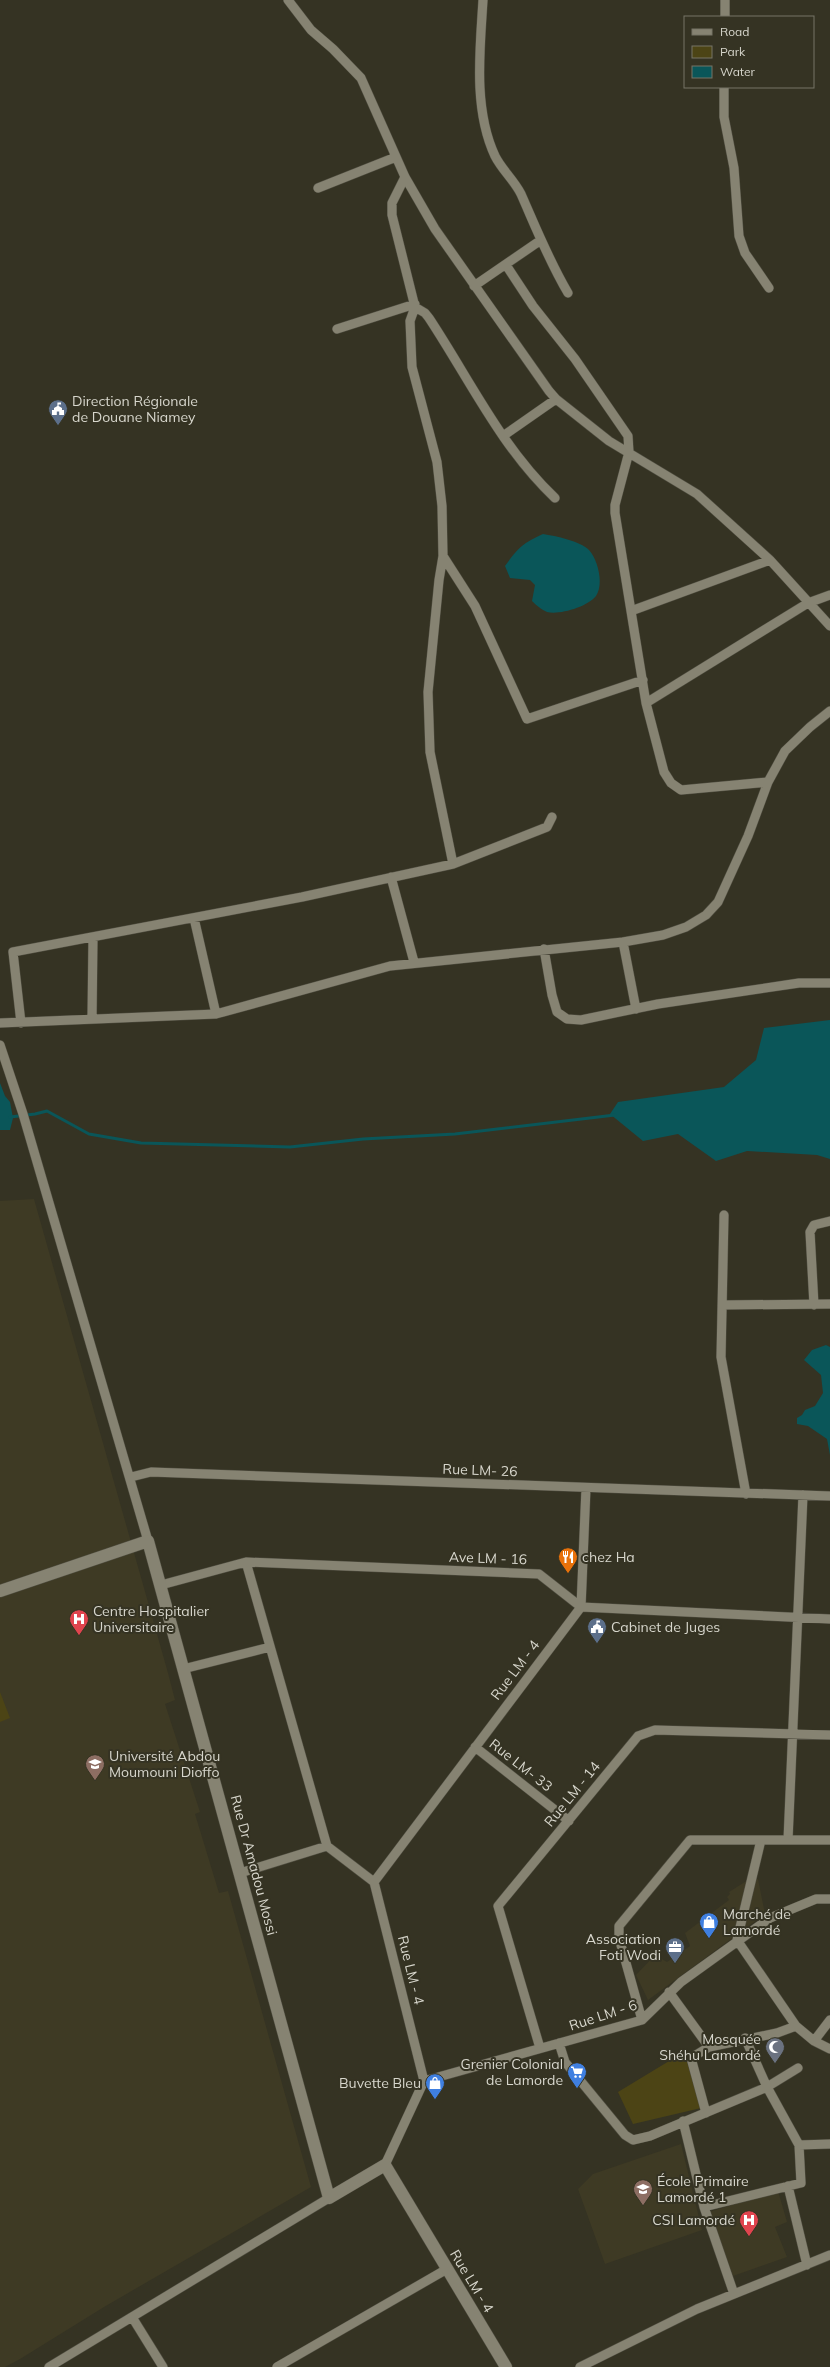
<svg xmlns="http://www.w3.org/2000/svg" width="830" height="2367" viewBox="0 0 830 2367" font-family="Mulish,sans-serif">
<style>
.built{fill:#3e3a24}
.green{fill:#4c4415}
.water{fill:#0a5659}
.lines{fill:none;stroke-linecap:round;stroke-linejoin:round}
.stream{stroke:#0a5659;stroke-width:3}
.minor-casing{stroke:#514f42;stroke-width:10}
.tertiary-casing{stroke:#514f42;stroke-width:13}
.minor{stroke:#868372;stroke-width:9}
.tertiary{stroke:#868372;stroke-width:12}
.labels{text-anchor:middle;stroke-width:4;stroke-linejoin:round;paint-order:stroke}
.poi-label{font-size:14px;fill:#d7d6cc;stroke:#353323;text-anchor:start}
.street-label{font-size:14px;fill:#d7d6cc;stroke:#353323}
</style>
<rect width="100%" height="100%" fill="#353323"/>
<path class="built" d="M 34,1199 L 168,1673 L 175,1700 L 165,1704 L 200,1812 L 195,1814 L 219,1893 L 228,1891 L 311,2187 L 104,2307 L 20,2359 L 5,2367 L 0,2367 L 0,1201 Z
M 758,1879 L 765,1914 L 648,2000 L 636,1975 L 655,1955 L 667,1962 L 690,1946 L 685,1933 L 729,1900 L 727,1897 L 730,1894 L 729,1892 L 748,1880 Z
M 681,2144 L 702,2230 L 605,2264 L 578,2189 L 593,2174 Z
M 778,2191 L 787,2222 L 775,2227 L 787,2257 L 733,2276 L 709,2212 Z"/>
<path class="green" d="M 0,1692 L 10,1718 L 0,1722 Z
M 684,2052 L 701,2108 L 633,2124 L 618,2092 Z"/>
<path class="water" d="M 543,534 C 556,536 580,541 589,550 C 598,560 604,584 596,596 C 587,607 560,615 547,612 C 542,610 536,605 532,601 L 535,585 L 530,580 L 510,578 L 505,566 C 518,548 523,543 543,534 Z
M 830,1020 L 830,1159 L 817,1155 L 747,1151 L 716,1161 L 678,1134 L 643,1141 L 610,1114 L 618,1102 L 724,1087 L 756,1060 L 764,1028 Z
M 0,1083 L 5,1096 L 10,1102 L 13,1118 L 10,1130 L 0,1130 Z
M 826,1345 L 830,1347 L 830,1455 L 827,1439 L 808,1426 L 797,1424 L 797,1418 L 802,1415 L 805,1410 L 815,1406 L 823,1393 L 821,1375 L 804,1360 L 812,1350 Z"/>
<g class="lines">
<path class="stream" d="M 10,1117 L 35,1114 L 47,1111 L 89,1134 L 141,1143 L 290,1147 L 363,1139 L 455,1134 L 615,1115"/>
<defs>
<path id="minor" d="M 288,0 L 311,30 L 333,49 L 361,78 L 405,177 L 435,229 L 549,391 L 556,399 L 609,441 L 697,494 L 770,560 L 830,626
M 483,0 C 480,50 473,109 495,156 C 502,170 514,180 521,194 C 536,228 549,261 568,293
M 725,17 L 725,0
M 724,87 L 724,117 L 734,168 L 739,236 L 745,253 L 769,288
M 405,177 L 392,203 L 392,215 L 415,307 L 425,313 L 429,318 C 470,380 501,447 555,498
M 318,188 L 396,157
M 506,265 L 533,306 L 575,359 L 628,436 L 629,452 L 615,505 L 615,513 L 646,703 L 664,772 L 671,783 L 681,790 L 768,782
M 474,286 L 541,240
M 415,307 L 410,321 L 412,367 L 437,462 L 442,506 L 443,556 L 439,580 L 428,692 L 430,752 L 453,864
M 337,329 L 415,304
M 503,436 L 556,399
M 443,556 L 475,606 L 527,719 L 643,680
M 631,611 L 770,560
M 646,703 L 808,603 L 830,595
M 391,877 L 414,962
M 194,918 L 216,1014
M 623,942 L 636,1009
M 544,949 L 552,995 L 557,1012 L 567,1019 L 581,1020 L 658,1004 L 799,983 L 830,983
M 92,1019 L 93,938
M 0,1023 L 216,1014 L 390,966 L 623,942 L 663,935 L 686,927 L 706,915 L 718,902 L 748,836 L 768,782 L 785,751 L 810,727 L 830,711
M 21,1023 L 13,952 L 302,897 L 453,864 L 547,827 L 552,817
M 0,1045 L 23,1114 L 148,1541
M 724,1215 L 721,1357 L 746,1494
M 722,1305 L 830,1304
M 814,1305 L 810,1232 L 814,1225 L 830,1221
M 131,1477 L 151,1472 L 830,1496
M 246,1562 L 327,1846 L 374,1882
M 161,1585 L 246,1562 L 539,1574 L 581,1607 L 830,1619
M 581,1607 L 586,1488
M 183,1669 L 270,1647
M 475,1747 L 569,1821
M 761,1840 L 737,1940 L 796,2026 L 814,2041
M 788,1840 L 803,1495
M 240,1873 L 327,1846
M 669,1992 L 709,2047
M 642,2020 L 619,1938 L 619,1926 L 690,1840 L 830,1840
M 830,2020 L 814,2041 L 830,2049
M 559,2043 L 565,2062 L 625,2135 L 633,2140 L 650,2136 L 767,2087 L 798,2068
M 540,2048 L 498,1906 L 638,1736 L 655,1730 L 830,1735
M 424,2081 L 642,2020 L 681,1982 L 770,1918 L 816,1899 L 830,1899
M 706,2113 L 691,2058 L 709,2047 L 777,2033 L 796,2026
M 683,2121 L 704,2207 L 734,2294
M 799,2145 L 830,2144
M 385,2165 L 424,2081 L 374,1882 L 581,1607
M 788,2186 L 807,2265
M 704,2207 L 801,2183 L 799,2145 L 767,2087 L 745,2038
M 132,2317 L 163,2367
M 49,2367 L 329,2198
M 277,2367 L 447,2269
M 580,2367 L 697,2309 L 830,2255"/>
<path id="tertiary" d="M 0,1591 L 148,1541 L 329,2198 L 385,2165 L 506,2367"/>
</defs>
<use href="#minor" class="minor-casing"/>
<use href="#tertiary" class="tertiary-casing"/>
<use href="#minor" class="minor"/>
<use href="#tertiary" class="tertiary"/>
</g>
<defs>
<symbol id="civic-pin" viewBox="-11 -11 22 30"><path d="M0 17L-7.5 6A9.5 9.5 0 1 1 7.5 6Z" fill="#5c6f8a" stroke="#353323"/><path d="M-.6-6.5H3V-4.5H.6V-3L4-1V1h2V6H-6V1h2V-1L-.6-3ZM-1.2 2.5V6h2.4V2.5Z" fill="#fff"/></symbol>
<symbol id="restaurant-pin" viewBox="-11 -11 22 30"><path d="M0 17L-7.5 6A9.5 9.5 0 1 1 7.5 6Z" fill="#e8710a" stroke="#353323"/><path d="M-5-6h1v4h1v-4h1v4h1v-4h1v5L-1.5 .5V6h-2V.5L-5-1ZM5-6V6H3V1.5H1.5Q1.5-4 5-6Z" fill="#fff"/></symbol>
<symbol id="hospital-pin" viewBox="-11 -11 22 30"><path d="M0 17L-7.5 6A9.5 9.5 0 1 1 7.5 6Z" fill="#e0444e" stroke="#353323"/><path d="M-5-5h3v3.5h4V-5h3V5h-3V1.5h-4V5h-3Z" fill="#fff"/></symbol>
<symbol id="university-pin" viewBox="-11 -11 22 30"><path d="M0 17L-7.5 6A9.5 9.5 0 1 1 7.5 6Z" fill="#8d6e63" stroke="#353323"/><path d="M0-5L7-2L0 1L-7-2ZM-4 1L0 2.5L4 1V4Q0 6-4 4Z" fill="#fff"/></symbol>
<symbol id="shop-pin" viewBox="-11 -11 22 30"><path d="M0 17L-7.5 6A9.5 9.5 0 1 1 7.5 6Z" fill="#3f7fe0" stroke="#353323"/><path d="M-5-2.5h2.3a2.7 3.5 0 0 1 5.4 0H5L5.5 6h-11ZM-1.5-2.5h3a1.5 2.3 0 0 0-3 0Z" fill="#fff"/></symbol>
<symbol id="office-pin" viewBox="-11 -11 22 30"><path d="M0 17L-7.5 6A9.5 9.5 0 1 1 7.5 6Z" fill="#5c6f8a" stroke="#353323"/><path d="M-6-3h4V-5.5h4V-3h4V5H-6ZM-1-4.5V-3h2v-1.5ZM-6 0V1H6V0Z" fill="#fff"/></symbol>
<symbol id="mosque-pin" viewBox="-11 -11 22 30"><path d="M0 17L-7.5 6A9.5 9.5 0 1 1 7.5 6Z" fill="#6b7280" stroke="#353323"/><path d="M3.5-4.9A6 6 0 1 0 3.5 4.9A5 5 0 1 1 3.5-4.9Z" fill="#fff"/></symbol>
<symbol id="supermarket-pin" viewBox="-11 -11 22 30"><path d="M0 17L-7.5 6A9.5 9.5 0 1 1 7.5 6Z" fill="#3f7fe0" stroke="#353323"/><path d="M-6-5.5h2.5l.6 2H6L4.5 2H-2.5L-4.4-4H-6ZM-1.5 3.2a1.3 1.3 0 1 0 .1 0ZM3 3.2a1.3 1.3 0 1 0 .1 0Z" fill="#fff"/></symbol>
<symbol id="school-pin" viewBox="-11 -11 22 30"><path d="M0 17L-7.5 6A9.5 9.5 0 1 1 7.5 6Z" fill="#8d6e63" stroke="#353323"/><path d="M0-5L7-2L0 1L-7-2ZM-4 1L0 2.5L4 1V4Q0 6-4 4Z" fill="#fff"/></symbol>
</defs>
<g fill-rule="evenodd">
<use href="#civic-pin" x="47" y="398" width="22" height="30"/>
<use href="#restaurant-pin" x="557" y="1546" width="22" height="30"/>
<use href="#hospital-pin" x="68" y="1608" width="22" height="30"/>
<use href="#civic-pin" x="586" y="1616" width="22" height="30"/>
<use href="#university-pin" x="84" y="1753" width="22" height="30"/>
<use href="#shop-pin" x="698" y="1911" width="22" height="30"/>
<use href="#office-pin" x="664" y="1936" width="22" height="30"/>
<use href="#mosque-pin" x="764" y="2036" width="22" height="30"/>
<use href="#supermarket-pin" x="566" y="2061" width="22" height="30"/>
<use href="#shop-pin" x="424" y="2072" width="22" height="30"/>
<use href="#school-pin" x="632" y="2178" width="22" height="30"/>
<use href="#hospital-pin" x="738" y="2209" width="22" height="30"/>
</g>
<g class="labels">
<g class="poi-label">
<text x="72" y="406">Direction Régionale<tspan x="72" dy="16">de Douane Niamey</tspan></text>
<text x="582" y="1562">chez Ha</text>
<text x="93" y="1616">Centre Hospitalier<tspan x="93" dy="16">Universitaire</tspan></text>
<text x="611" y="1632">Cabinet de Juges</text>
<text x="109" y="1761">Université Abdou<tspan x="109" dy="16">Moumouni Dioffo</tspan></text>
<text x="723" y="1919">Marché de<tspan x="723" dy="16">Lamordé</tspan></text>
<text x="661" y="1944" text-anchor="end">Association<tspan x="661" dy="16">Foti Wodi</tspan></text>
<text x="761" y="2044" text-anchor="end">Mosquée<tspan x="761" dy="16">Shéhu Lamordé</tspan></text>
<text x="563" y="2069" text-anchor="end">Grenier Colonial<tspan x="563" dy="16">de Lamorde</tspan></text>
<text x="421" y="2088" text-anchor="end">Buvette Bleu</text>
<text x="657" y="2186">École Primaire<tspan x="657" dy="16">Lamordé 1</tspan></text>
<text x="735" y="2225" text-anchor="end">CSI Lamordé</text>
</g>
<g class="street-label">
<text transform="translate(480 1470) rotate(2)" y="5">Rue LM- 26</text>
<text transform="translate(488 1558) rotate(2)" y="5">Ave LM - 16</text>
<text transform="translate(515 1670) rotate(-53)" y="5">Rue LM - 4</text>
<text transform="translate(521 1765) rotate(38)" y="5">Rue LM- 33</text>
<text transform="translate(572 1794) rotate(-51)" y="5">Rue LM - 14</text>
<text transform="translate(254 1865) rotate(75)" y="5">Rue Dr Amadou Mossi</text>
<text transform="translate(411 1970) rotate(76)" y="5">Rue LM - 4</text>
<text transform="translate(603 2015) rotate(-18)" y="5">Rue LM - 6</text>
<text transform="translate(472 2281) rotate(59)" y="5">Rue LM - 4</text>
</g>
</g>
<rect x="684" y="16" width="130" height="72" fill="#353323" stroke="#767467"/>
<rect x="692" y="29" width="20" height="6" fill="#868372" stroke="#767467"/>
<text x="720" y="36" font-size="12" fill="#d7d6cc">Road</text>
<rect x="692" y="46" width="20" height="12" fill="#4c4415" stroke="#767467"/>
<text x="720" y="56" font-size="12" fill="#d7d6cc">Park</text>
<rect x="692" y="66" width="20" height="12" fill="#0a5659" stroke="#767467"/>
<text x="720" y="76" font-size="12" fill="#d7d6cc">Water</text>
</svg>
